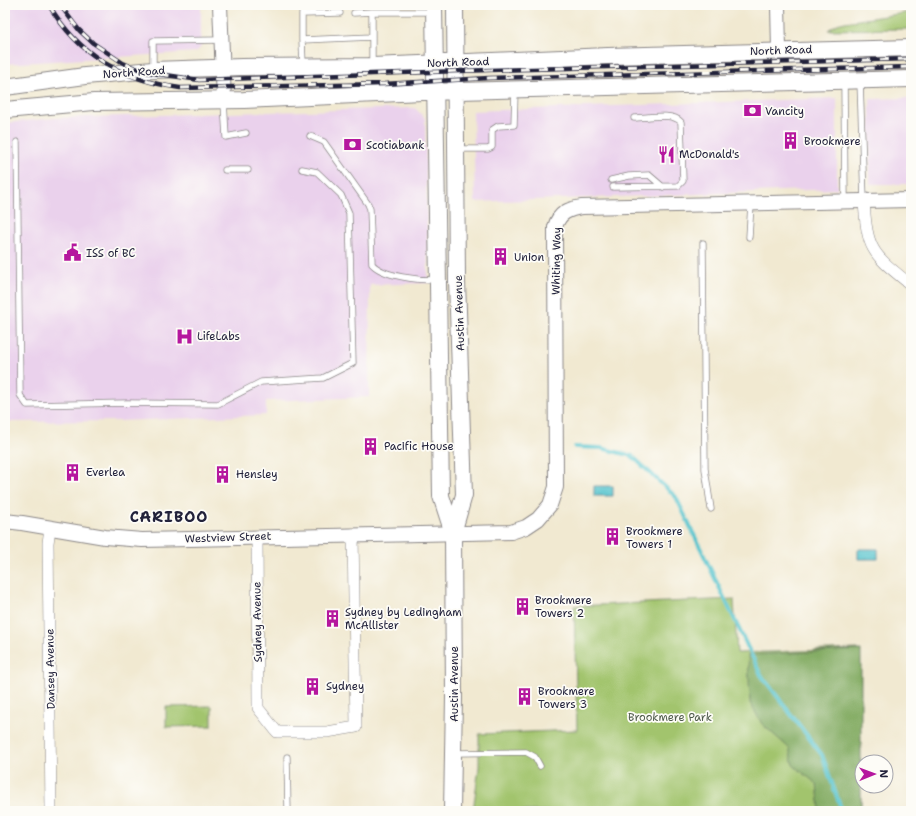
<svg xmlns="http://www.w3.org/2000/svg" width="916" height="816" viewBox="0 0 916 816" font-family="'Shantell Sans',sans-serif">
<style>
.built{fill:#ead1ec}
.green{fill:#a2c46d;stroke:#627354}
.forest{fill:#81aa60;stroke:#52664e}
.water{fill:#57c4ce;stroke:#3c7384}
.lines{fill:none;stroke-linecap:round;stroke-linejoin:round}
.stream{stroke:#57c4ce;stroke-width:4}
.service-casing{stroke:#8a8686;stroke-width:7}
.minor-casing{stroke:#8a8686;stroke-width:12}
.tertiary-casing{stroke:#8a8686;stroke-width:16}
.secondary-casing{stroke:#8a8686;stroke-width:18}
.service{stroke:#fff;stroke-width:5.5}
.minor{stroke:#fff;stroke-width:11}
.tertiary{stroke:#fff;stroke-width:14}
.secondary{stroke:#fff;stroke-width:16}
.rail-casing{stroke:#22223b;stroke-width:4.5}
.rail{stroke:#fdfcf7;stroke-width:3;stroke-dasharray:9;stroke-linecap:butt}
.labels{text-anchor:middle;stroke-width:3.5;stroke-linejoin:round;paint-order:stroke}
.street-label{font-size:11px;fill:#22223b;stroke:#fdfcf7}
.poi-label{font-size:11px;fill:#22223b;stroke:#fdfcf7;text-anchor:start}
.park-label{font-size:11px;fill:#4f5b4c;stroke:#fdfcf7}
.district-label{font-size:15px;font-weight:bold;letter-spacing:1px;fill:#22223b;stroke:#fdfcf7}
</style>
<rect width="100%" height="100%" fill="#fdfcf7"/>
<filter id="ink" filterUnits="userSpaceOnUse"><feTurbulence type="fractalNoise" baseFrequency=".025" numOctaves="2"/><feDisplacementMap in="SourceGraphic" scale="8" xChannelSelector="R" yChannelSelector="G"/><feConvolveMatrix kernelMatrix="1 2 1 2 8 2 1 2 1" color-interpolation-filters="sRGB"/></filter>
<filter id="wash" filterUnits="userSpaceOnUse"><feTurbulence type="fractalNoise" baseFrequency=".012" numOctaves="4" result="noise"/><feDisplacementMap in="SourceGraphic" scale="16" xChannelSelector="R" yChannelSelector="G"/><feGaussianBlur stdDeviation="0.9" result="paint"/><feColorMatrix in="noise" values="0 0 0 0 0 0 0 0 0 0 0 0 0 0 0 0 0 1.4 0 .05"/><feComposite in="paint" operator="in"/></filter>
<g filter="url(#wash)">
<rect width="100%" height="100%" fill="#f1e9d1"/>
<path class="built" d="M 5,5 L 201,5 L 201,47 L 196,52 L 5,64 Z
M 837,98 L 837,189 L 475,202 L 473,111 Z
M 911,98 L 911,184 L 870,184 L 870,99 Z
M 415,108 L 425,118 L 428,283 L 370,285 L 369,397 L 266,401 L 266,415 L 119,421 L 5,422 L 5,123 L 56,118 Z"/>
<path class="green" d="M 911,12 L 911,29 L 828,30 L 837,24 L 845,22 Z
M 734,599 L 737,653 L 858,649 L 861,811 L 473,811 L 479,767 L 479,734 L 577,730 L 574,606 Z
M 212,706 L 212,726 L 166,727 L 166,707 Z"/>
<path class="forest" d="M 861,650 L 861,811 L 820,811 L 817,784 L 793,765 L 789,748 L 762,724 L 750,703 L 748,655 Z"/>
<path class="water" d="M 594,486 L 613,486 L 613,496 L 594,496 Z
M 858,549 L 878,549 L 878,559 L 858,559 Z"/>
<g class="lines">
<path class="stream" d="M 575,447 L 601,448 L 632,456 L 676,497 L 761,675 L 822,755 L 842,811"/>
</g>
</g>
<g filter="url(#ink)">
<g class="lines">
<defs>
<path id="service" d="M 340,13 L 302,14 L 302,40 L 372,37
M 354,13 L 372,12
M 302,40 L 303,65
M 372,64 L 372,12 L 434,12
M 153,69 L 153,41 L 221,40
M 844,81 L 845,201
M 860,81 L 864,200
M 224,102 L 226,137 L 246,133
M 310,136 L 324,142 L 368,204 L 370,209 L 372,264 C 384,277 419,280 436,280
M 17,142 L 20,395 L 27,405 L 128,403 L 218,404 L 261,382 L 323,378 L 353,363 L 349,213 L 341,195 L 317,172 L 302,169
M 457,149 L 488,149 L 492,147 L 492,130 L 498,126 L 514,125 L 515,92
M 225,170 L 248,170
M 611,180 L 629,176 L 649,175 L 663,187
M 613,187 L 678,186 L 683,181 L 681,122 C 672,112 647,118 634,118
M 749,237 L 751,204
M 703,243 L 705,469 L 711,509
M 455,753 L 526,752 L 535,757 L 540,766
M 287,757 L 288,811"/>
<path id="minor" d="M 864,201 C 867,252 873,254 911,285
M 50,528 L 48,543 L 51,811
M 257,536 L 258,708 L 277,732 L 327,732 L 356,727 L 353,534"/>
<path id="tertiary" d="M 220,5 L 224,100
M 778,5 L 779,50
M 5,521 L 22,523 L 105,537 L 142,540 L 511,532 L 526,527 L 538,519 L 550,505 L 556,487 L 555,227 C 559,213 568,209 582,207 L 911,200"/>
<path id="secondary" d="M 434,5 L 441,496 L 453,533 L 454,698 L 452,811
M 5,87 L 85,76 L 153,70 L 242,67 L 372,66 L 608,56 L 911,48
M 5,110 L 94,102 L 244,100 L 422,92 L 911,79
M 453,533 L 464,495 L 457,280 L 455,5"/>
</defs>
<use href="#service" class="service-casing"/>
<use href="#minor" class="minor-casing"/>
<use href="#tertiary" class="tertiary-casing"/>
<use href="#secondary" class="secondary-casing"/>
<use href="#service" class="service"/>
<use href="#minor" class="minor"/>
<use href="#tertiary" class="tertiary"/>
<use href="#secondary" class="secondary"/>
<defs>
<path id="rail" d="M 49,5 C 79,56 123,80 180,88 L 384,84 L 489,78 L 911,67
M 60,5 L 79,30 L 93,43 L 123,63 L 146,72 L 199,80 L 489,70 L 911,59"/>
</defs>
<use href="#rail" class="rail-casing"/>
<use href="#rail" class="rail"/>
</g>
</g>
<defs>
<symbol id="bank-bare" viewBox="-9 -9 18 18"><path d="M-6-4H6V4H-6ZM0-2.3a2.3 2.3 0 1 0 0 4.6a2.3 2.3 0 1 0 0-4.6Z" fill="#b5179e" stroke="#fdfcf7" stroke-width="2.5" paint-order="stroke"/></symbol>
<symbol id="building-bare" viewBox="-9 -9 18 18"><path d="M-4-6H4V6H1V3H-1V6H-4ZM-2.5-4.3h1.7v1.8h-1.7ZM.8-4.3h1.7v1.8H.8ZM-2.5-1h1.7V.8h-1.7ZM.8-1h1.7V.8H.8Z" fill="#b5179e" stroke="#fdfcf7" stroke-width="2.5" paint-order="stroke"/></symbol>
<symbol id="restaurant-bare" viewBox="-9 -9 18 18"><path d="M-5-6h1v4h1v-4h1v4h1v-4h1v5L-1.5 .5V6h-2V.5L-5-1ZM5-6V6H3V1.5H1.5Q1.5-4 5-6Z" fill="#b5179e" stroke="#fdfcf7" stroke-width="2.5" paint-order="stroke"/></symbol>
<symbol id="civic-bare" viewBox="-9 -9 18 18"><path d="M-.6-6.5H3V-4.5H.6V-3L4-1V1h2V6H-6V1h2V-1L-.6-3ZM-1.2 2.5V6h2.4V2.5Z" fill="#b5179e" stroke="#fdfcf7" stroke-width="2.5" paint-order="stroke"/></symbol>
<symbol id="hospital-bare" viewBox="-9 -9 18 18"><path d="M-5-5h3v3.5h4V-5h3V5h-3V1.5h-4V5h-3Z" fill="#b5179e" stroke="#fdfcf7" stroke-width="2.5" paint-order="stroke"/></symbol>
</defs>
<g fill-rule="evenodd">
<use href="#bank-bare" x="740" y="98" width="25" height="25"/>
<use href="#building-bare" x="778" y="128" width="25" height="25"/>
<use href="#bank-bare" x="340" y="132" width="25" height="25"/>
<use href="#restaurant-bare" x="654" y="142" width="25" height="25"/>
<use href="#civic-bare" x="60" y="240" width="25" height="25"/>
<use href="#building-bare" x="488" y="244" width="25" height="25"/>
<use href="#hospital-bare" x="172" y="324" width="25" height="25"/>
<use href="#building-bare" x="358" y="434" width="25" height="25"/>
<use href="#building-bare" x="60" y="460" width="25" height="25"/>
<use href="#building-bare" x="210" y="462" width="25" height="25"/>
<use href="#building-bare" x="600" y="524" width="25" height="25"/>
<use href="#building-bare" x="510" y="594" width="25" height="25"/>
<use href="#building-bare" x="320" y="606" width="25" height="25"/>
<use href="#building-bare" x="300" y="674" width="25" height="25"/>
<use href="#building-bare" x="512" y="684" width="25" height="25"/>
</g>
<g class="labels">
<g class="street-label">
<text transform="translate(781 50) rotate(-2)" y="4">North Road</text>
<text transform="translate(458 62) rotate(-2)" y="4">North Road</text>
<text transform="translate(134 72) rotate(-4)" y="4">North Road</text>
<text transform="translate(556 261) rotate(-89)" y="4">Whiting Way</text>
<text transform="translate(459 313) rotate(-92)" y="4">Austin Avenue</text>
<text transform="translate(228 537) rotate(-2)" y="4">Westview Street</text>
<text transform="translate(257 622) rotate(-91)" y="4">Sydney Avenue</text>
<text transform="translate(50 669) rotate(-91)" y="4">Dansey Avenue</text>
<text transform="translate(454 684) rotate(-90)" y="4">Austin Avenue</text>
</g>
<g class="poi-label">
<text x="765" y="115">Vancity</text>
<text x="804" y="145">Brookmere</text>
<text x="366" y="149">Scotiabank</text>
<text x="679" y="158">McDonald's</text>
<text x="86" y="257">ISS of BC</text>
<text x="514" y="261">Union</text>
<text x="197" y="340">LifeLabs</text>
<text x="384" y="450">Pacific House</text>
<text x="86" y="476">Everlea</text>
<text x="236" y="478">Hensley</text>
<text x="626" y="535">Brookmere<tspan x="626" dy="13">Towers 1</tspan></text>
<text x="535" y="604">Brookmere<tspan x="535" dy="13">Towers 2</tspan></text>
<text x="345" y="616">Sydney by Ledingham<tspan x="345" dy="13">McAllister</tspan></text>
<text x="326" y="690">Sydney</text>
<text x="538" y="695">Brookmere<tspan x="538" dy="13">Towers 3</tspan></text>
</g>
<g class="park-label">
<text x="670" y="721">Brookmere Park</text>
</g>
<g class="district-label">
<text x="169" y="522">CARIBOO</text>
</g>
</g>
<rect width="916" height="816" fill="none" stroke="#fdfcf7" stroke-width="20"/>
<g transform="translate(874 774) rotate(89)"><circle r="19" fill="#fdfcf7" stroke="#a5a5ac"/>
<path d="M0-3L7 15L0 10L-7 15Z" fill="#b5179e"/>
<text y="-6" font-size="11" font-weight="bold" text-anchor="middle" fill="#22223b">N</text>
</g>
</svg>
